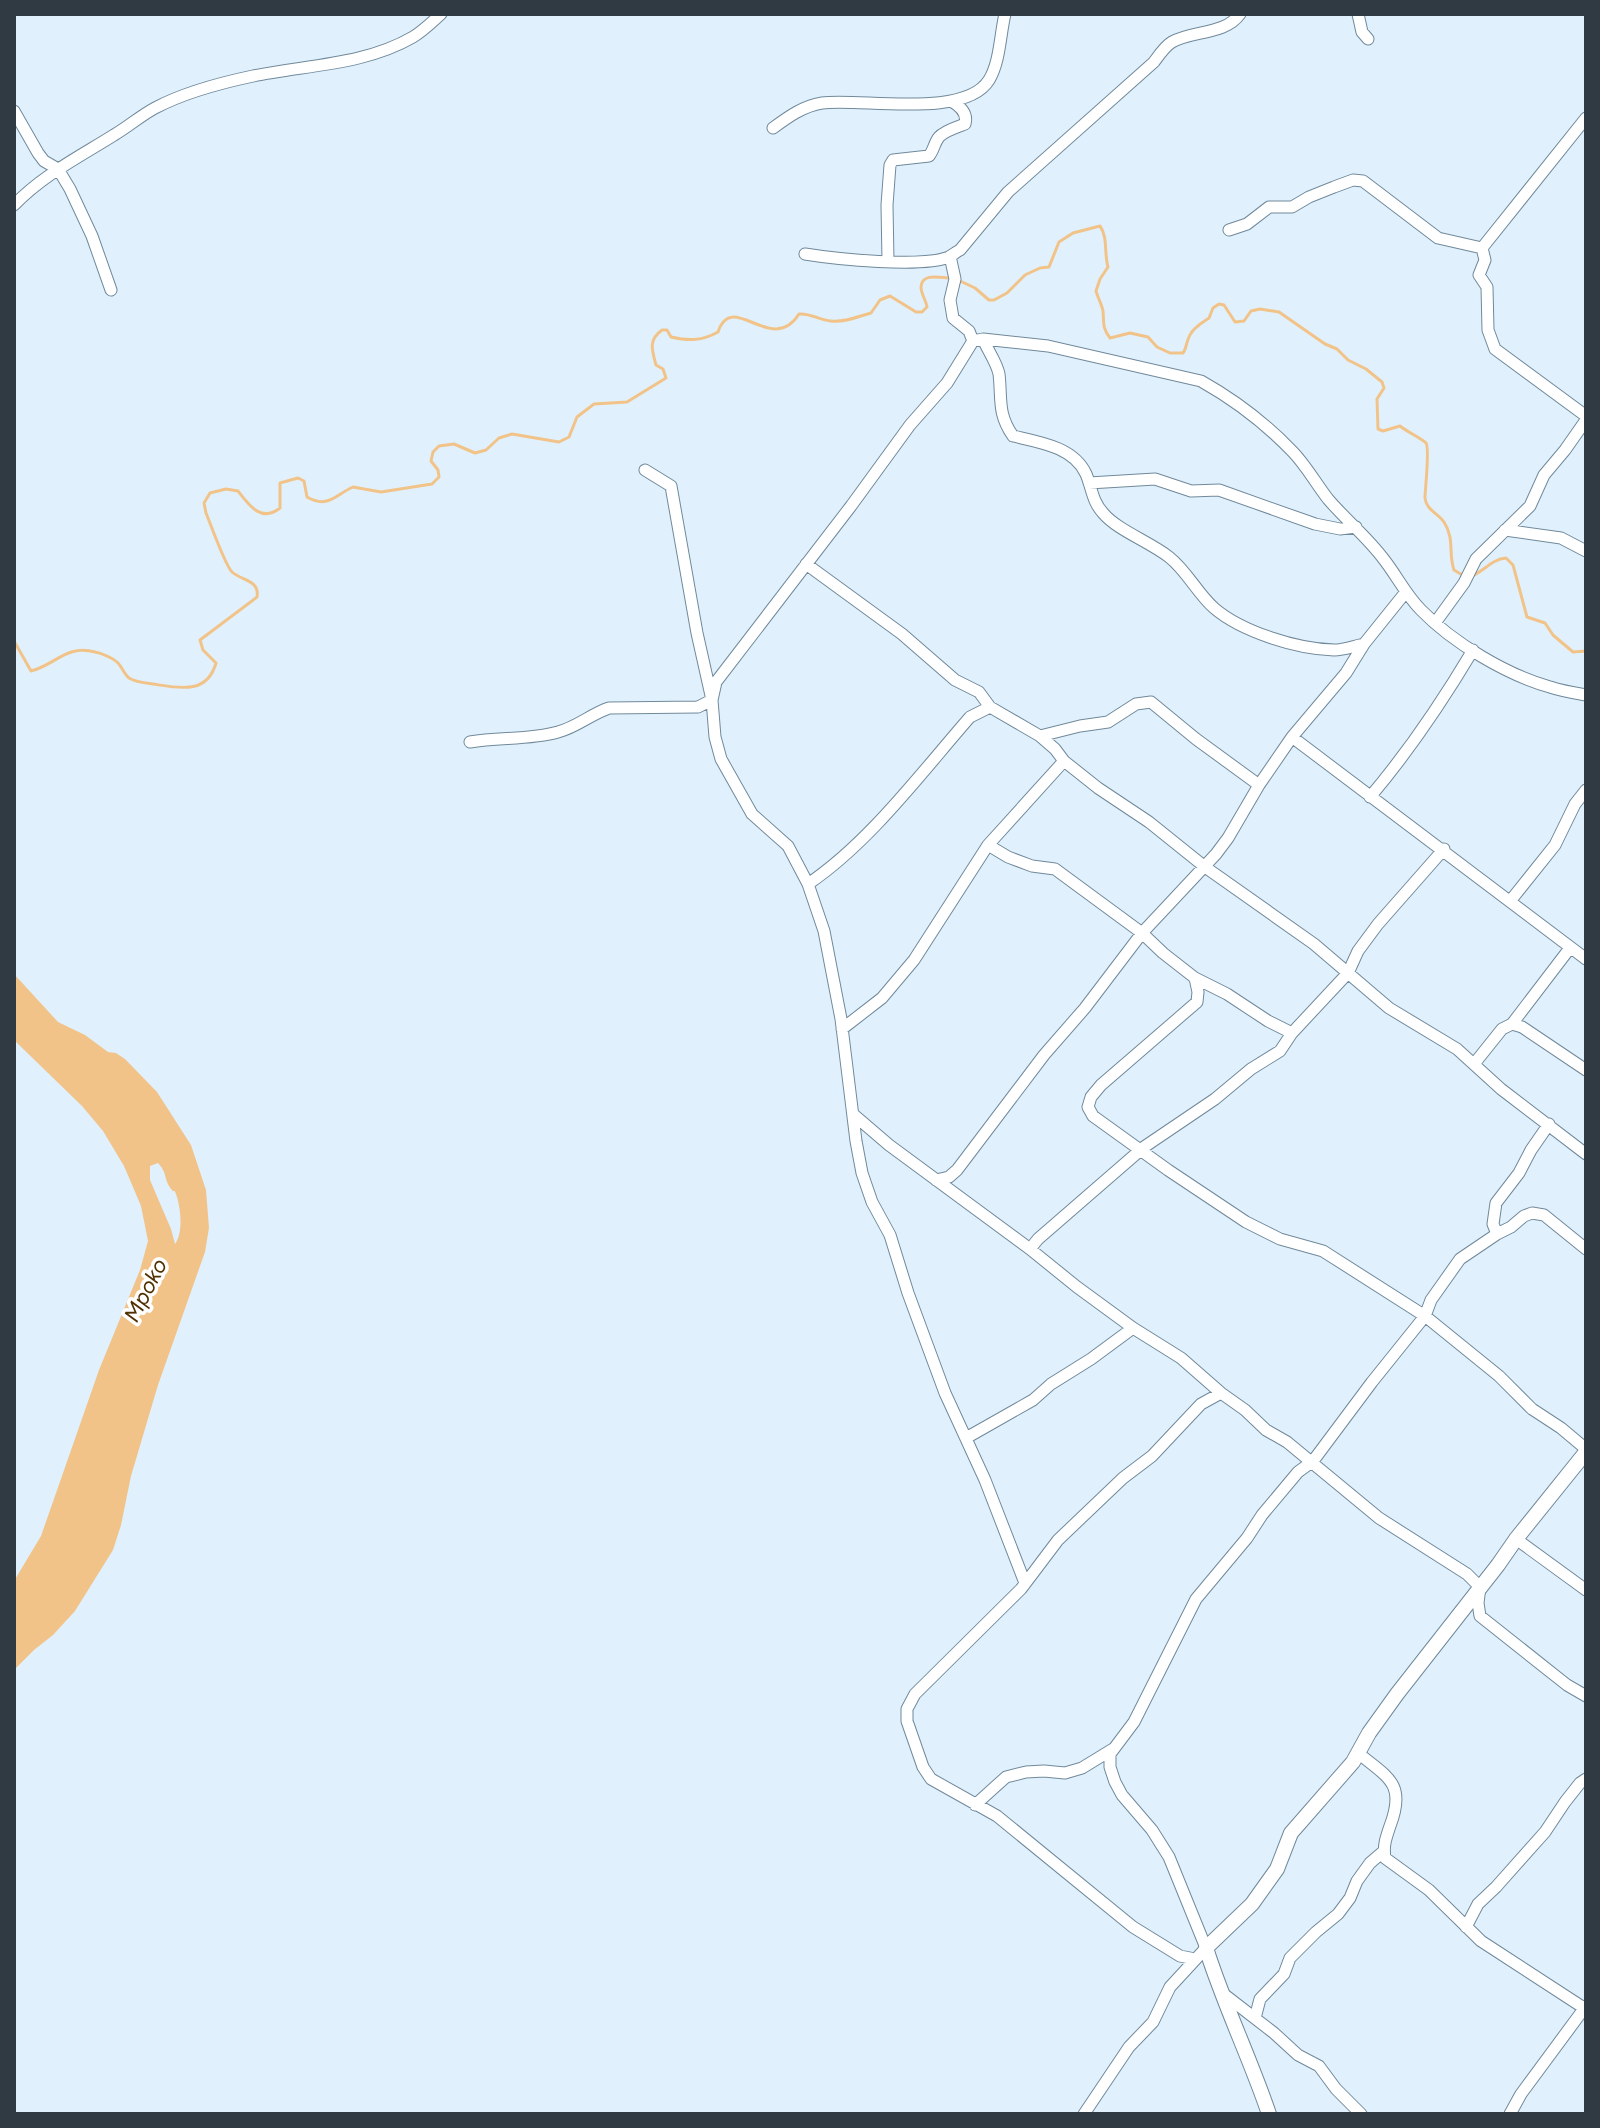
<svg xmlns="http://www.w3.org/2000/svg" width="1600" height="2128" viewBox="0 0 1600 2128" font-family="Figtree,sans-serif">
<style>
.water{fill:#f2c389;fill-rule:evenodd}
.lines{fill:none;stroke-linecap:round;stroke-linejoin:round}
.stream{stroke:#f2c389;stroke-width:3}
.minor-casing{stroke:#70899b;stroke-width:13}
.tertiary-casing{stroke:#70899b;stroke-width:16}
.minor{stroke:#fff;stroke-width:11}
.tertiary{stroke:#fff;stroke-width:14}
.labels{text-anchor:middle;stroke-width:7;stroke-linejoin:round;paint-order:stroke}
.water-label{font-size:22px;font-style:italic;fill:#4f3100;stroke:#fff}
</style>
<rect width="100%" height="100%" fill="#e0f1fd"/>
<path class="water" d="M 14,974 L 58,1022 L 85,1035 L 108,1052 L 116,1053 L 125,1059 L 157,1092 L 191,1145 L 206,1190 L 209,1228 L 205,1252 L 158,1385 L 131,1476 L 121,1525 L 113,1550 L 75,1611 L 53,1635 L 34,1650 L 14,1670 L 14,1581 L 41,1536 L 99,1370 L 140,1270 L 148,1241 L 141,1206 L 124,1166 L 103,1131 L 82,1106 L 14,1040 ZM 158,1163 C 167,1173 164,1177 169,1186 C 176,1197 173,1185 177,1197 C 181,1211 183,1233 175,1244 L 171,1229 L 150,1180 L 150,1166 Z"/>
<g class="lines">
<path class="stream" d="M 958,280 L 975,288 L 989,300 L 994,300 L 1007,293 L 1025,275 L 1040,268 L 1049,267 L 1059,242 L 1073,233 L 1100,226 C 1108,237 1104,253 1108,267 L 1100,279 L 1096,291 C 1098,298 1102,305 1103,311 C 1104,322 1102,328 1110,338 L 1130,333 L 1148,337 L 1157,347 L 1170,353 L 1183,353 C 1187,348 1186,341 1190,335 C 1193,328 1203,322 1209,318 L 1213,308 L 1219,304 L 1224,305 L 1235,322 L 1244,321 L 1251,311 L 1260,309 L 1279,312 L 1325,344 L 1337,349 L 1348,360 L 1366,369 L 1382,382 L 1384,388 L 1377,399 L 1378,429 L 1383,431 L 1400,426 C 1406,431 1422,439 1426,443 C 1430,448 1425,489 1425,498 C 1426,510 1438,513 1444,522 C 1455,539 1448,553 1454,570 L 1464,576
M 1472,576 C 1484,571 1492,559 1506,558 L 1513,565 L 1527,617 L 1545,623 L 1553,635 L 1573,652 L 1586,651
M 14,641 L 31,671 C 55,665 67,644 95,652 C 101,653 113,658 118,663 C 122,667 124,674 129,678 C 135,682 145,683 153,684 C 179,688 207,695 216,663 L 203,650 L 200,640 L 257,597 C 260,580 242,581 232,572 C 225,565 211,525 206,513 L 204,503 L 210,493 L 226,489 L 238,491 C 249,505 261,523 280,508 L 280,483 L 298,478 L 304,481 L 307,497 C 328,509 335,495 353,487 L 381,492 L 432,484 L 439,477 L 438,470 L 431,461 L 433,452 L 439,446 L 454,444 L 475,453 L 486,450 L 499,438 L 512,434 L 559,442 L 569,437 L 577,417 L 594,404 L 627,402 L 666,378 L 663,369 L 656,365 C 652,350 648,340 662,330 L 667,330 L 671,337 C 689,341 702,341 718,332 C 732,289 772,357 799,314 C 811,313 819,320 831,321 C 844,323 859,316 871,313 L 880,300 L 890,296 L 916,312 L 922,312 L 927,307 C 926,300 921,294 921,287 C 922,272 941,278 951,278"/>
<defs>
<path id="minor" d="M 1358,14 L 1362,32 L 1368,39
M 14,111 L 38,153 L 44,161 L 58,169 L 70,189 L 92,236 L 111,290
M 773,128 C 788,117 803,106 822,103 C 861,98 965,119 989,80 C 1000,62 1000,35 1005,14
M 14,205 C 43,175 79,157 114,135 C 128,127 140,116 155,108 C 185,92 220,83 253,76 C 306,65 365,65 413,37 C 423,31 432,22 441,14
M 1229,230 L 1247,224 L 1269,207 L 1292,207 L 1309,197 L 1334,187 L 1353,180 L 1363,181 L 1438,238 L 1482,248
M 1482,248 L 1485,260 L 1479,275 L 1487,287 L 1488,330 L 1495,349 L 1586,416
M 1482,248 L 1586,118
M 805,254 C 836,259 922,268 949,257 C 951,256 959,250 960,250 L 1008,192 L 1154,62 C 1159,55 1165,46 1172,42 C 1193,30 1225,35 1240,14
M 950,256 L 955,279 L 950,300 L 953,318 L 969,331 L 973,341
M 888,261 L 887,205 L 890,165 L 893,160 L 929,156 C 934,150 934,143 939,137 C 944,131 957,127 965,124 C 968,113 960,106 951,101
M 983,339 C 987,349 997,363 999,374 C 1002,399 997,413 1013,436 C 1039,442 1074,447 1086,474 C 1092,488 1092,501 1103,513 C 1117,530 1150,542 1169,557 C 1187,571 1197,593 1214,608 C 1242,632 1297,649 1334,650 C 1344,650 1354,646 1364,644
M 1089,483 L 1155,479 L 1191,491 L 1219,490 L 1315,524 L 1340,529 L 1356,527
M 1505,530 L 1561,538 L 1586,551
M 806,564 L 902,634 L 955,680 L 979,692 L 990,707 L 1040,736 L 1055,749 L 1064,761 L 1098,788 L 1149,822 L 1205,867 L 1314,944 L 1389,1008 L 1457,1049 L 1501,1089 L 1586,1154
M 1435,623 L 1464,583 L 1476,559 L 1530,506 L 1544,475 L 1565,450 L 1586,420
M 1040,736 L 1080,726 L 1108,722 L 1136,704 L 1151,702 L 1196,739 L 1259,785
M 1292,737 L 1586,959
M 470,742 C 499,737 530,740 558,732 C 577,727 591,714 609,708 L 698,707 L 712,700 L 697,633 L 671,486 L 645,470
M 1370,797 C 1409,751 1442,702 1473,650
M 988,845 L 1008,857 L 1032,866 L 1055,869 L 1142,933 L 1163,953 L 1195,978 L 1227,994 L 1268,1021 L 1292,1033
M 808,884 C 869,843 921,773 970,717 L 990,707
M 1511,900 L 1555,845 L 1575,804 L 1586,790
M 1195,978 L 1198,992 L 1197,1002 L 1101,1085 L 1091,1097 L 1088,1107 L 1093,1116 L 1168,1170 L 1246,1222 L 1280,1239 L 1323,1251 L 1425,1316 L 1499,1376 L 1532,1409 L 1561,1428 L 1586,1449
M 1512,1024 L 1570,948
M 842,1029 L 882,998 L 914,960 L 988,845 L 1064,761
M 1474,1064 L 1502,1029 L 1512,1024 L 1522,1027 L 1586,1070
M 854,1115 L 889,1145 L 1030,1249 L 1077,1287 L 1133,1328 L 1181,1358 L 1221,1393 L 1245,1410 L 1266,1430 L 1287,1442 L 1379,1518 L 1467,1574 L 1480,1587 L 1478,1603 L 1480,1616 L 1567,1685 L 1586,1696
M 936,1180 L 949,1177 L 957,1170 L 1044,1055 L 1085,1008 L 1142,933 L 1216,854 L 1228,838 L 1259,785 L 1292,737 L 1346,673 L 1364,644 L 1405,593
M 1497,1234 L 1493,1224 L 1496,1203 L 1519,1173 L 1531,1150 L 1549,1124
M 1030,1249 L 1038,1239 L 1144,1147 L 1215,1099 L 1251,1069 L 1280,1051 L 1292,1033 L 1348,973 L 1358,951 L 1378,924 L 1444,849
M 966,1438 L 1033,1400 L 1051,1384 L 1091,1359 L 1133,1328
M 1516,1539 L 1586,1590
M 1025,1583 L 985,1480 L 945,1393 L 908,1293 L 890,1235 L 872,1202 L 862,1173 L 856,1141 L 841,1019 L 824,931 L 808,884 L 788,846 L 752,814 L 721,759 L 715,737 L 712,700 L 716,682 L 851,506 L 910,425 L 947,383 L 973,341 L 983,339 L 1048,346 L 1201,381 C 1233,399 1266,424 1292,451 C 1306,465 1316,484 1328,499 C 1345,519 1366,536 1382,557 C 1396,574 1405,594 1421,610 C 1453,643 1507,675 1550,687 C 1562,691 1574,693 1586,695
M 1358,1753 C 1389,1778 1406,1784 1390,1826 C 1386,1838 1383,1845 1385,1858 L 1429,1890 L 1481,1941 L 1584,2008
M 975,1805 L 1006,1777 L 1026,1772 L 1044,1771 L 1065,1773 L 1082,1768 L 1113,1749
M 1466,1927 L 1478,1904 L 1496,1887 L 1545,1832 L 1565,1802 L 1580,1783 L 1586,1779
M 1195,1959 L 1180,1956 L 1133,1927 L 997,1816 L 931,1779 L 923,1767 L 907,1721 L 907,1709 L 915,1694 L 1021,1589 L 1058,1540 L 1123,1478 L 1152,1456 L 1201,1404 L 1221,1393
M 1221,1992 L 1274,2033 L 1298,2055 L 1319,2066 L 1336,2089 L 1361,2114
M 1255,2018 L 1260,1999 L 1284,1974 L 1290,1958 L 1316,1932 L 1338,1914 L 1350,1898 L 1357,1881 L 1370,1863 L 1384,1851
M 1084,2114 L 1129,2047 L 1153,2022 L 1170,1987 L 1206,1948 L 1169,1857 L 1152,1830 L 1122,1795 L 1115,1782 L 1110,1767 L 1110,1754 L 1134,1722 L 1196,1599 L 1247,1538 L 1262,1515 L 1298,1472 L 1313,1461 L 1372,1382 L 1425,1316 L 1431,1300 L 1460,1259 L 1497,1234 L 1511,1227 L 1524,1216 L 1532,1213 L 1544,1215 L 1586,1249
M 1510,2114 L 1521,2094 L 1586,2006"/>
<path id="tertiary" d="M 1269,2114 C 1250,2058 1224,2005 1206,1948 L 1252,1904 L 1277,1869 L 1291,1833 L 1353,1762 L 1369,1733 L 1397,1694 L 1498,1565 L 1516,1539 L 1586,1452"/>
</defs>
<use href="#minor" class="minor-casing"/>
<use href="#tertiary" class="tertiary-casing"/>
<use href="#minor" class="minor"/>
<use href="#tertiary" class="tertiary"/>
</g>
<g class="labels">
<g class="water-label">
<text transform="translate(145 1290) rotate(-63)" y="8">Mpoko</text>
</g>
</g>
<rect width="1600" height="2128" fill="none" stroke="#2f3a42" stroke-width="32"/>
</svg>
